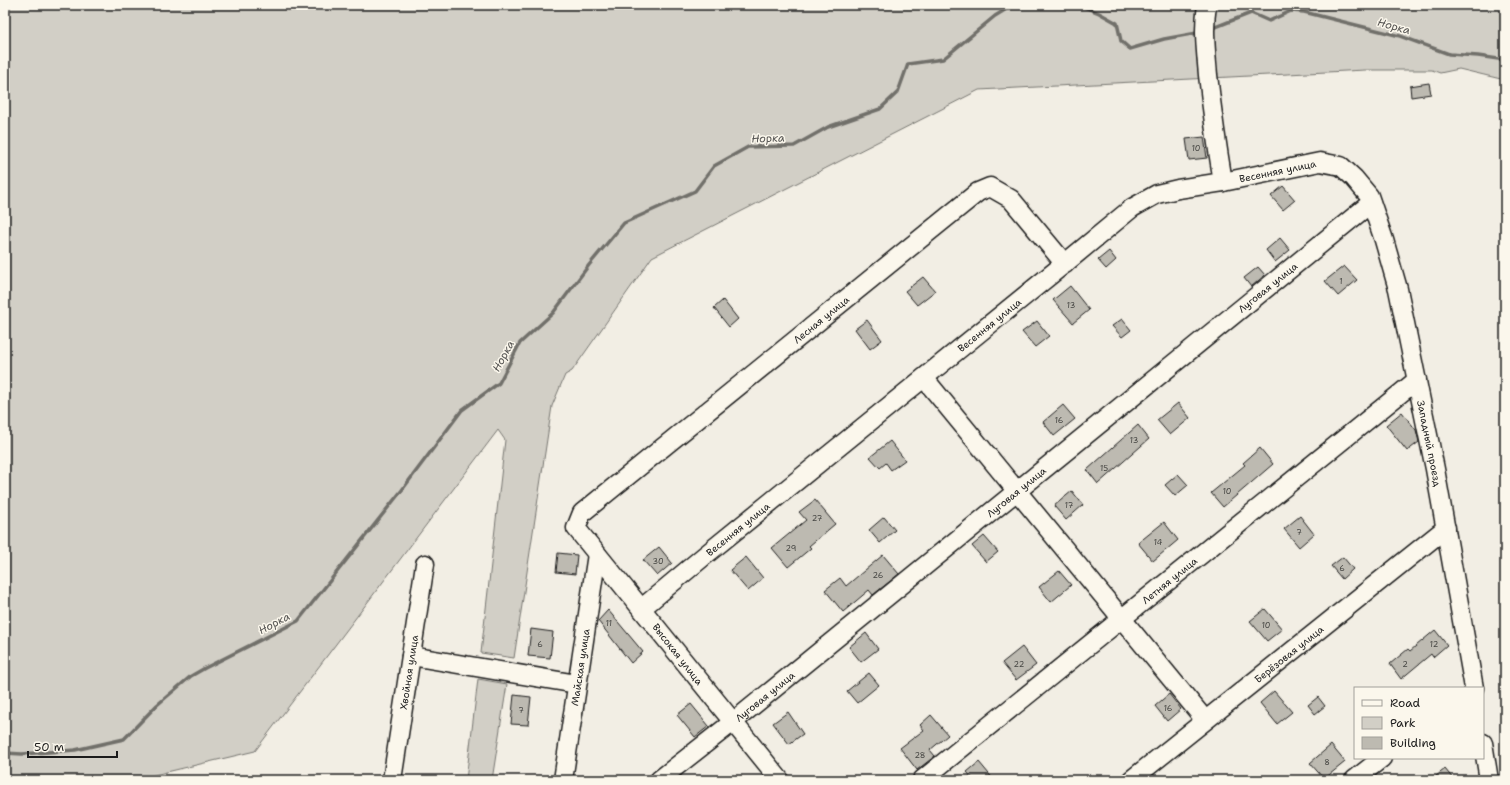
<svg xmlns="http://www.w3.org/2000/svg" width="1510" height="785" viewBox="0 0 1510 785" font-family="'Shantell Sans',sans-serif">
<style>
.green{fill:#d2cfc6;stroke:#777671}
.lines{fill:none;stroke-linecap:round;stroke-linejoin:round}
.stream{stroke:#716f6b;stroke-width:3.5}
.building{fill:#bdbab1;stroke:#1c1c1c}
.minor-casing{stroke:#1c1c1c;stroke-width:21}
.minor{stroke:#fbf7ec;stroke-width:18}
.labels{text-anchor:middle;stroke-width:3;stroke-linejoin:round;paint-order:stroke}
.number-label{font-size:8px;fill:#444441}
.street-label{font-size:10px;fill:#1c1c1c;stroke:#fbf7ec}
.water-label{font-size:11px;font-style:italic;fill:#545351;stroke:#fbf7ec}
</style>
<rect width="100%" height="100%" fill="#f2eee4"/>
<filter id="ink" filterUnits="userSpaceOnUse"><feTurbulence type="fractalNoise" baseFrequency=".025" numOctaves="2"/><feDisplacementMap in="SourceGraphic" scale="8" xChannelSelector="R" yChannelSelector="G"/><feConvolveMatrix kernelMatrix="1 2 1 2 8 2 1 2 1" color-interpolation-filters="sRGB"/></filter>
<g filter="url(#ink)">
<path class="green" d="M 5,5 L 1505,5 L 1505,80 L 1459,69 L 1440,73 L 1432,70 L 1365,70 L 979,90 L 652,257 L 572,371 L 565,375 L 552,406 L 514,658 L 481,653 L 505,440 L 498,430 L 255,751 L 133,780 L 5,780 Z
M 478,679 L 507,684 L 492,780 L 466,780 Z"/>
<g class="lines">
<path class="stream" d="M 1079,5 L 1099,13 L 1117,23 L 1121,41 L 1130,49 L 1164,39 L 1197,33
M 1213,28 L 1251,13 L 1269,21 L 1291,11 L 1304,12 L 1400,36 L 1449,54 L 1478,56 L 1505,60
M 5,753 L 22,754 L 75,750 L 124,739 L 157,705 L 191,676 L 205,668 L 298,621 L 402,490 L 462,410 L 499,383 L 520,343 L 553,313 L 589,265 L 624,223 L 695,191 L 714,166 L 748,147 L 794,146 L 828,127 L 880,109 L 898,92 L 908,64 L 943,59 L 995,16 L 1013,5"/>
</g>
<path class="building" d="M 1429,83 L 1431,94 L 1411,97 L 1410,86 Z
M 1204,137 L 1207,158 L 1189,160 L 1186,139 Z
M 1283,186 L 1295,200 L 1283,210 L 1271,196 Z
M 1280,238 L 1290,250 L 1275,262 L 1266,250 Z
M 1109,251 L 1116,260 L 1106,269 L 1098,260 Z
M 1344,266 L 1357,280 L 1338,296 L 1325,281 Z
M 1258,267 L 1265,275 L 1251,287 L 1244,278 Z
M 923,277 L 935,291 L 917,305 L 905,291 Z
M 1070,286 L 1089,310 L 1073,323 L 1053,300 Z
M 723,300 L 738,319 L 729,327 L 714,308 Z
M 1122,319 L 1131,330 L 1122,337 L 1112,326 Z
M 867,320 L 882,340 L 870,349 L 855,329 Z
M 1037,321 L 1049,336 L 1035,347 L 1022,332 Z
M 1178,403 L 1190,418 L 1170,435 L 1157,420 Z
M 1063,405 L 1075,419 L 1054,436 L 1043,422 Z
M 1402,412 L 1416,430 L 1419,442 L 1407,451 L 1386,425 Z
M 1138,425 L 1149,439 L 1098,484 L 1087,470 Z
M 890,441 L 905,460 L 891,470 L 886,463 L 880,468 L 870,457 Z
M 1260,448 L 1273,464 L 1223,507 L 1211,493 L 1245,465 L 1243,463 Z
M 1178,474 L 1188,485 L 1175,496 L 1165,485 Z
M 1072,491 L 1083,505 L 1066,520 L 1054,506 Z
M 815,500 L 835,524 L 809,546 L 811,548 L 788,567 L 772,548 L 806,520 L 799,512 Z
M 1300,516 L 1314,534 L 1299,547 L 1284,529 Z
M 884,517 L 895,530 L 880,543 L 869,530 Z
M 1164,522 L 1178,540 L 1153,561 L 1138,543 Z
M 984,536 L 998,552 L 986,562 L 972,546 Z
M 659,547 L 672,563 L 657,576 L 643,560 Z
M 558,553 L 577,555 L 575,574 L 556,572 Z
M 883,555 L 899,574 L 873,595 L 869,590 L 843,612 L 825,590 L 840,578 L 846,586 Z
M 746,557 L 763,578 L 748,591 L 730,570 Z
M 1343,557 L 1353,569 L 1342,579 L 1331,566 Z
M 1059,571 L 1071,585 L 1051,602 L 1039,587 Z
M 1265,609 L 1282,629 L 1267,641 L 1250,621 Z
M 608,610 L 643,652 L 631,663 L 598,621 Z
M 531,629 L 553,632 L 550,658 L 528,656 Z
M 1435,630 L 1447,645 L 1433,657 L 1431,654 L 1401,679 L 1390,664 L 1408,649 L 1410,651 Z
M 866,633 L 878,649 L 861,662 L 849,647 Z
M 1022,647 L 1036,665 L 1016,680 L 1002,663 Z
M 869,673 L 879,685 L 857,703 L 847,691 Z
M 1274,691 L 1292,712 L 1277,724 L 1260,703 Z
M 1169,694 L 1181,709 L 1167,721 L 1155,706 Z
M 514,695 L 531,697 L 528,725 L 511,724 Z
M 1318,697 L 1325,706 L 1315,714 L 1308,705 Z
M 691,704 L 709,726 L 695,737 L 677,715 Z
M 788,712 L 803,734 L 789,744 L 773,723 Z
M 931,715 L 948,735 L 930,750 L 935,756 L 917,770 L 900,748 L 924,730 L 920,725 Z
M 1331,745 L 1345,762 L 1324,779 L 1310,763 Z
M 979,762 L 994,780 L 974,780 L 967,772 Z
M 1445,769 L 1454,780 L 1431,780 Z"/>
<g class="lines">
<defs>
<g id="minor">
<path d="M 1207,5 C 1203,29 1206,51 1208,75 C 1212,111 1217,146 1223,182"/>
<path d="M 924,378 L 1205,720"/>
<path id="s1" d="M 642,608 L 703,557 L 1069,260 L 1132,208 L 1157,194 L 1178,189 L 1223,182 L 1320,162 L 1341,166 L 1354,178 L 1369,196 L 1384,240 L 1398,289 L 1435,469 L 1474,688"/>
<path d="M 411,656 L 577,684"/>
<path d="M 1483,743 L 1489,780"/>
<path id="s2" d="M 392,780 L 425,564"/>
<path id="s3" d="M 563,780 L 597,554"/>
<path id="s4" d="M 659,780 L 733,722 L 1371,203"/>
<path id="s5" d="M 780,780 L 576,528 L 582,513 L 978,192 L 990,187 L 1011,199 L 1065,264"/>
<path id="s6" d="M 922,780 L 1417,380"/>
<path id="s7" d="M 1131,780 L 1446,528"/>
<path d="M 1354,780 L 1382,758"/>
</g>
</defs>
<use href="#minor" class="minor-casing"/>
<use href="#minor" class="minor"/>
</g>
</g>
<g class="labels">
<g class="number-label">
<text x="1196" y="151">10</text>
<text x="1341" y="284">1</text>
<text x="1071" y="308">13</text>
<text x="1059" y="423">16</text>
<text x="1134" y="443">13</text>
<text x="1104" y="471">15</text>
<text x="1227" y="494">10</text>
<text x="1069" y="508">17</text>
<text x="817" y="521">27</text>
<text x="1299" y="535">7</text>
<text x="1158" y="545">14</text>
<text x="791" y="551">29</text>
<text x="658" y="564">30</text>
<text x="1342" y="571">6</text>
<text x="878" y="578">26</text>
<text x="609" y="626">11</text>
<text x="1266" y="628">10</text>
<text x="540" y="647">6</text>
<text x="1434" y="647">12</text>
<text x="1019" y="667">22</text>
<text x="1405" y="667">2</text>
<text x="1168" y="711">16</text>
<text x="521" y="713">7</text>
<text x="920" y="758">28</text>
<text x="1327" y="765">8</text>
</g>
<g class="street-label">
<text dy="4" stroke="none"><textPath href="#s1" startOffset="784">Весенняя улица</textPath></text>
<text dy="4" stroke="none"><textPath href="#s4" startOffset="783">Луговая улица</textPath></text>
<text dy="4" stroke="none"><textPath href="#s5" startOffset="648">Лесная улица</textPath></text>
<text dy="4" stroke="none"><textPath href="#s1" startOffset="448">Весенняя улица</textPath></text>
<text dy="4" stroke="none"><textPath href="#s1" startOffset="1145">Западный проезд</textPath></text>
<text dy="4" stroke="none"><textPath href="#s4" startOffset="459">Луговая улица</textPath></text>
<text dy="4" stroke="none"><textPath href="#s1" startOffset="124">Весенняя улица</textPath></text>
<text dy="4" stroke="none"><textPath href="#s6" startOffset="318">Летняя улица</textPath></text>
<text transform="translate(678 654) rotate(52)" y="4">Высокая улица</text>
<text dy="4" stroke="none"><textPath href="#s7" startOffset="202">Берёзовая улица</textPath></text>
<text dy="4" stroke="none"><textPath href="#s3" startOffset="114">Майская улица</textPath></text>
<text dy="4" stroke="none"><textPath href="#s2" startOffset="109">Хвойная улица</textPath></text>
<text dy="4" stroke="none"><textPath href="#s4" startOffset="135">Луговая улица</textPath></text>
</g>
<g class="water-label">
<text transform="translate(1394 26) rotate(16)" y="4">Норка</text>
<text transform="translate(768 138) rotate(-2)" y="4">Норка</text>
<text transform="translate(503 356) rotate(-61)" y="4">Норка</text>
<text transform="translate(274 623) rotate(-28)" y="4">Норка</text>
</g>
</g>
<rect width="1510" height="785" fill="none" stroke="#fbf7ec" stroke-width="20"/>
<rect x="10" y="10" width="1490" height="765" fill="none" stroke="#1c1c1c" stroke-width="1.5" filter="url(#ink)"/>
<rect x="1354" y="687" width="130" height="72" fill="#fbf7ec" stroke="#a29f99"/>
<rect x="1362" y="700" width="20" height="6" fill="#fbf7ec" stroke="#a29f99"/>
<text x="1390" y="707" font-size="12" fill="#1c1c1c">Road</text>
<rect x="1362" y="717" width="20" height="12" fill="#d2cfc6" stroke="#a29f99"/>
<text x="1390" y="727" font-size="12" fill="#1c1c1c">Park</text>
<rect x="1362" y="737" width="20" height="12" fill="#bdbab1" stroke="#a29f99"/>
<text x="1390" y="747" font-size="12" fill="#1c1c1c">Building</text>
<path d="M28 751v6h89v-6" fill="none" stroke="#1c1c1c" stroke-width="2"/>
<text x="34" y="751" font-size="12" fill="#1c1c1c" stroke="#fbf7ec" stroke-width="3" paint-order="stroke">50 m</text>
</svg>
